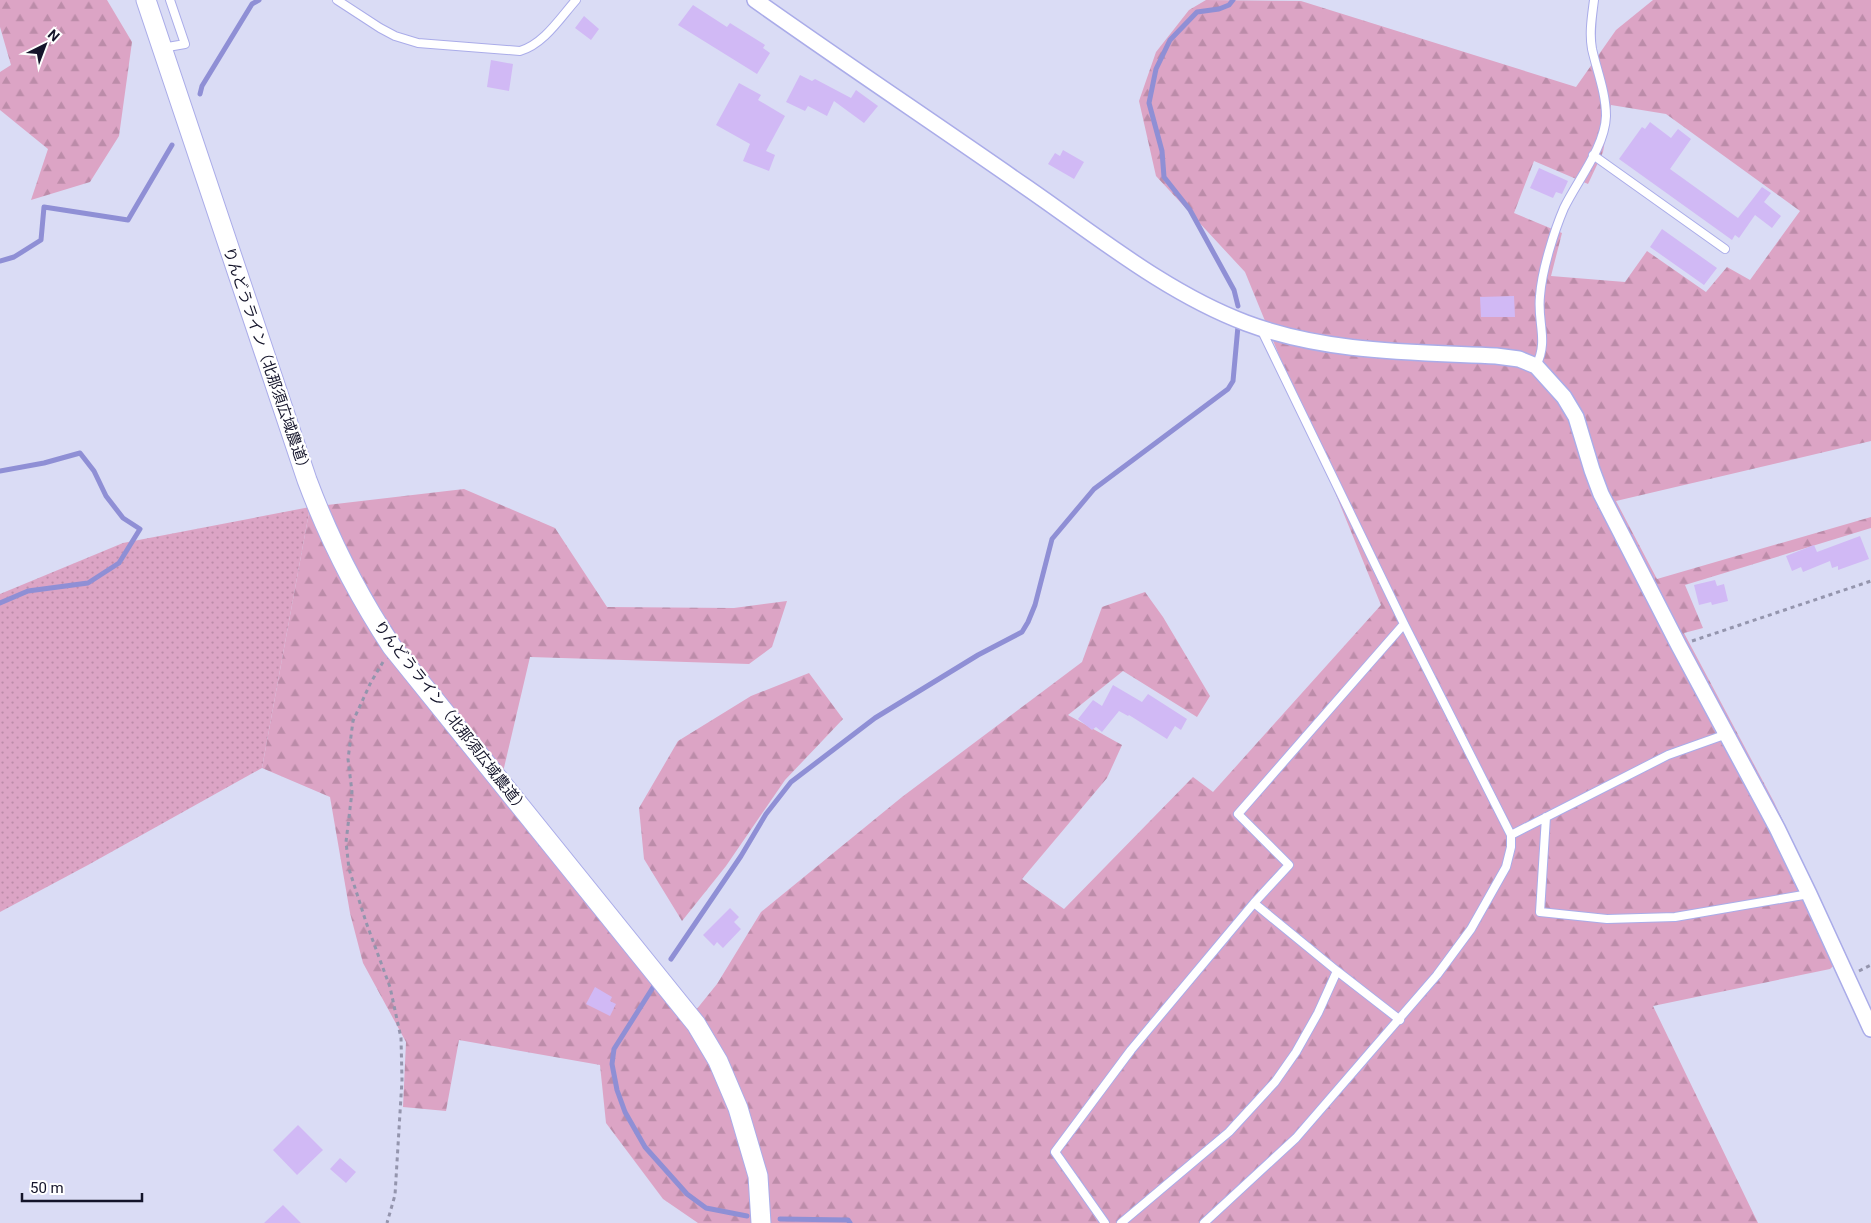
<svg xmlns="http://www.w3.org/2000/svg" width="1871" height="1223" viewBox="0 0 1871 1223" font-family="Roboto,'Noto Sans JP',sans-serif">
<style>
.grass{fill:url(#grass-dots)}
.forest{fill:url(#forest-firs);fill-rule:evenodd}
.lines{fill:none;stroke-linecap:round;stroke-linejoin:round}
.stream{stroke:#8f8fd5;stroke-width:5}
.building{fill:#d1b9f5}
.service-casing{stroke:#aaace9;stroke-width:10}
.minor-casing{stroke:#aaace9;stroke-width:18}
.tertiary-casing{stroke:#aaace9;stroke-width:21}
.path{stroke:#9495ad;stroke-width:3;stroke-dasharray:4 4;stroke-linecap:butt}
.service{stroke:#fff;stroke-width:8}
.minor{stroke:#fff;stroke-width:15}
.tertiary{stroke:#fff;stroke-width:19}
.labels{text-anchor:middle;stroke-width:4.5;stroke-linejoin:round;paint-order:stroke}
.street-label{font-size:15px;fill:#14142a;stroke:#fff}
</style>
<defs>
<pattern id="grass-dots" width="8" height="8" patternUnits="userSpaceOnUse" patternTransform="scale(1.25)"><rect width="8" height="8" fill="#dca4c5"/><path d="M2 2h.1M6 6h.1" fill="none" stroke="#bc8ca9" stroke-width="1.8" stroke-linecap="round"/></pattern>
<pattern id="forest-firs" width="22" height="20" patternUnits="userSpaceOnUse" patternTransform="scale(1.25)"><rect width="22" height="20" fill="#dca4c5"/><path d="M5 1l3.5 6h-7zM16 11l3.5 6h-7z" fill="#bc8ca9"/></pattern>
</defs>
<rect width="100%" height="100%" fill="#dadcf5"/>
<path class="grass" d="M 310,507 L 262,768 L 88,865 L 0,912 L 0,594 L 123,543 Z"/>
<path class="forest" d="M 0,0 L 107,0 L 132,42 L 119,136 L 90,182 L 31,200 L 48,149 L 0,110 L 0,72 L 11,65 L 0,27 Z
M 1206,0 L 1301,1 L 1576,87 L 1616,30 L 1653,0 L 1871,0 L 1871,441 L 1616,501 L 1657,579 L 1871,517 L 1871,528 L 1685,585 L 1703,628 L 1684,633 L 1774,802 L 1846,954 L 1830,969 L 1653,1006 L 1758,1223 L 698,1223 L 663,1199 L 606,1123 L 600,1065 L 459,1040 L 446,1111 L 403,1107 L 406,1042 L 363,963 L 350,913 L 330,797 L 262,768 L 310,507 L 464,489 L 555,528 L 607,607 L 734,608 L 787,601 L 772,647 L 749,664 L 530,657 L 499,789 L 696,1010 L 717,984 L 761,912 L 902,797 L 1082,662 L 1102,607 L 1145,592 L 1163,617 L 1210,696 L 1197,717 L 1123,671 L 1068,715 L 1122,745 L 1107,778 L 1022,879 L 1064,909 L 1193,777 L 1213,792 L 1381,605 L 1245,272 L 1156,176 L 1139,101 L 1156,52 L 1189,10 ZM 1611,105 L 1666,114 L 1800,211 L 1750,280 L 1727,267 L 1706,292 L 1647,251 L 1625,282 L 1551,276 L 1562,233 L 1514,213 L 1534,161 L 1588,184 L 1603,152 Z
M 809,673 L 843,719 L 785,780 L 726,866 L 682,921 L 644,859 L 639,808 L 678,741 L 751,696 Z"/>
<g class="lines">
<path class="stream" d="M 1233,0 L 1229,5 L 1219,9 L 1197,12 L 1170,40 L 1156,69 L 1149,103 L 1162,151 L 1164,177 L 1190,210 L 1234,290 L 1238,306
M 200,94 L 202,86 L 252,4 L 259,0
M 0,261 L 14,257 L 41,240 L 44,207 L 128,220 L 172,145
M 0,471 L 44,463 L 80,453 L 94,471 L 106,496 L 123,518 L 140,529 L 119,563 L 88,583 L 28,591 L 0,603
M 671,959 L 741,856 L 766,814 L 791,782 L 875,718 L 978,655 L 1022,632 L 1028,622 L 1035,605 L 1052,539 L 1094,489 L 1228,389 L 1233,381 L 1238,326
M 657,981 L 614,1049 L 612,1064 L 617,1090 L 625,1112 L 645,1147 L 687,1194 L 706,1208 L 747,1216
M 780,1219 L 848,1220 L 850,1223"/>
</g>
<path class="building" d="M 693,5 L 727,27 L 730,23 L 765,45 L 763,48 L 770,53 L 757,74 L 678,25 Z
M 584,16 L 599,29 L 591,40 L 575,28 Z
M 491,60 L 513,64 L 509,91 L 487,87 Z
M 800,75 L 812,81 L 815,79 L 851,98 L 856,90 L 878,106 L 864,123 L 834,101 L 827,116 L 808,106 L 805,111 L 786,102 Z
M 739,83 L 761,95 L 758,100 L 785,116 L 766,151 L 775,155 L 769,171 L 743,161 L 750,144 L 716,125 Z
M 1650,122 L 1671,138 L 1678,129 L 1691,139 L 1670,169 L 1738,218 L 1762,187 L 1771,193 L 1764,202 L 1781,216 L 1772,228 L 1755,215 L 1739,238 L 1735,235 L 1732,240 L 1619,159 L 1642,127 L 1645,129 Z
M 1063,150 L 1084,162 L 1074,179 L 1048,164 L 1055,153 L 1060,156 Z
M 1539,168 L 1568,181 L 1562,194 L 1556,192 L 1553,198 L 1530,188 Z
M 1662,229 L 1717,268 L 1704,285 L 1650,247 Z
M 1514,296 L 1515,317 L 1481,317 L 1480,297 Z
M 1860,536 L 1869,559 L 1838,570 L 1838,566 L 1832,568 L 1830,561 L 1803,572 L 1801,567 L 1792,571 L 1786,556 L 1814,545 L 1817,552 Z
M 1715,580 L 1717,586 L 1724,584 L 1728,601 L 1712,605 L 1711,602 L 1699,605 L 1694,585 Z
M 1113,685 L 1142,702 L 1148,694 L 1187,719 L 1181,730 L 1175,726 L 1167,739 L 1129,715 L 1128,716 L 1119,711 L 1102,732 L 1096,727 L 1092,730 L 1078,719 L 1093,700 L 1102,706 Z
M 730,908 L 739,917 L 734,922 L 741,929 L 723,948 L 717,942 L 714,946 L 703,935 Z
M 595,987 L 612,997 L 610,1001 L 616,1004 L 610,1016 L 586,1004 Z
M 298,1125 L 323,1150 L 297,1175 L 273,1150 Z
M 340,1158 L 356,1172 L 346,1183 L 330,1169 Z
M 283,1205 L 301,1223 L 264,1223 Z"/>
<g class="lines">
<defs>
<path id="service" d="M 337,0 L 380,28 L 395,36 L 418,43 L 520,51 C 544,44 560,18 576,0
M 162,48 L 185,44 L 170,0
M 1593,155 L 1725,249
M 1261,329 L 1404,624 L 1511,835
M 1536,366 C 1549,340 1537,323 1540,296 C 1541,281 1545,265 1549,251 C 1553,237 1558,222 1564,208 C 1577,181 1605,147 1606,116 C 1606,93 1597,71 1592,49 C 1589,33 1592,16 1594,0
M 1546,817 L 1540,912 L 1607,919 L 1675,917 L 1809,894
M 1254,903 L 1289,865 L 1238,814 L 1404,624
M 1337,971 L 1400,1020
M 1105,1223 L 1055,1152 L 1131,1050 L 1254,903 L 1337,971 L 1318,1013 L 1296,1052 L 1275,1082 L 1229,1132 L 1121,1223
M 1204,1223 L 1296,1138 L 1437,975 L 1471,929 L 1506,867 L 1511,847 L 1511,835 L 1668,755 L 1727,734"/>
<path id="minor" d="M 755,0 C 844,63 934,123 1023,185 C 1093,233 1166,293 1246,323 C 1326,353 1412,352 1496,356 L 1519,359 L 1536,366 L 1564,397 L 1576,417 L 1592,470 L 1601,494 L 1679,646 L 1777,828 L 1809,894 L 1871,1029"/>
<path id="tertiary" d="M 146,0 L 307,480 C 329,539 357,594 392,647 L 696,1024 L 718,1061 L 738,1108 L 758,1176 L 761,1223"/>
</defs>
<use href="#service" class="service-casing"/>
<use href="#minor" class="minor-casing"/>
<use href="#tertiary" class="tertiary-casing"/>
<path class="path" d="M 1692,641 L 1871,581
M 383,662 L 371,682 L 353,721 L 348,759 L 352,792 L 346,842 L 349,869 L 366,922 L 390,987 L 401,1038 L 402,1080 L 395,1195 L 387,1223
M 1859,971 L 1871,965"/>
<use href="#service" class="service"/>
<use href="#minor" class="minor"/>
<use href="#tertiary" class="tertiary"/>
</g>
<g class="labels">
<g class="street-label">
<text transform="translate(267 361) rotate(71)" y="5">りんどうライン（北那須広域農道）</text>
<text transform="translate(451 717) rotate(52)" y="5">りんどうライン（北那須広域農道）</text>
</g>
</g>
<g transform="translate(45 45) rotate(42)" stroke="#ffffff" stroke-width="4" paint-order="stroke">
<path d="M0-4L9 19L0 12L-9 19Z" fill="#14142a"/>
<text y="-8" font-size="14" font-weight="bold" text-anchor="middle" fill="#14142a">N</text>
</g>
<path d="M22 1193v8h120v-8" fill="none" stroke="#14142a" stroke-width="2.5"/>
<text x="30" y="1193" font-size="15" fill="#14142a" stroke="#ffffff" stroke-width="4" paint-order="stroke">50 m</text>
</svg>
